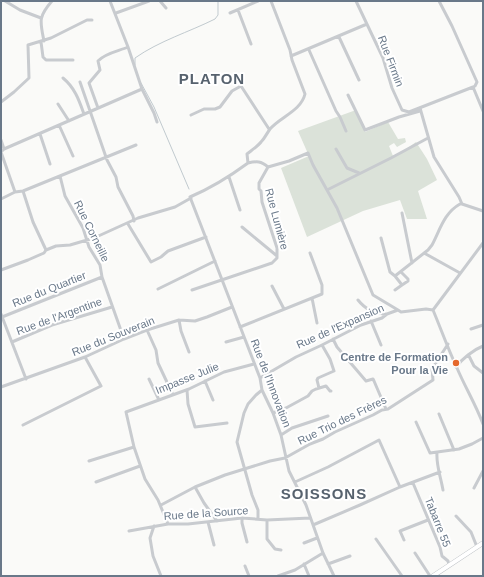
<svg xmlns="http://www.w3.org/2000/svg" width="484" height="577" viewBox="0 0 484 577" font-family="Helvetica,sans-serif">
<style>
.green{fill:#dbe2d9}
.lines{fill:none;stroke-linecap:round;stroke-linejoin:round}
.stream{stroke:#c1cacf;stroke-width:1}
.major-casing{stroke:#b9bdc1;stroke-width:5}
.minor{stroke:#c8cbcf;stroke-width:3}
.major{stroke:#fff;stroke-width:4}
.poi-dot{fill:#e5682c;stroke:#fff;stroke-width:1.5}
.labels{text-anchor:middle;stroke-width:4;stroke-linejoin:round;paint-order:stroke}
.street-label{font-size:11px;fill:#697889;stroke:#fff}
.poi-label{font-size:11px;font-weight:bold;fill:#697889;stroke:#fff;text-anchor:end}
.district-label{font-size:15px;font-weight:bold;letter-spacing:1px;fill:#57626e;stroke:#fff}
</style>
<rect width="100%" height="100%" fill="#fafaf8"/>
<path class="green" d="M 356,110 L 365,132 L 388,122 L 398,139 L 405,138 L 406,142 L 397,147 L 394,143 L 389,146 L 393,156 L 398,155 L 416,142 L 427,159 L 437,180 L 418,191 L 427,219 L 407,219 L 400,200 L 363,211 L 307,237 L 281,168 L 309,156 L 298,131 Z"/>
<g class="lines">
<path class="stream" d="M 135,65 L 135,58 C 159,41 189,32 215,19 L 218,15 L 218,1
M 141,83 L 154,107 L 189,189"/>
<defs>
<path id="major" d="M 433,576 L 483,543"/>
</defs>
<use href="#major" class="major-casing"/>
<path class="minor" d="M 5,1 L 20,10 L 41,18
M 110,1 L 128,47 L 142,89 L 154,113 L 157,122
M 160,1 L 166,8
M 271,1 L 290,50 L 292,60 L 305,94 C 301,111 280,117 270,129 C 267,133 265,138 261,142 C 258,146 252,150 247,154 L 248,163 C 229,177 211,188 190,197 L 260,378 L 262,390 L 273,413 L 281,435 L 289,471 L 306,505 L 323,553 L 334,576
M 356,1 L 383,58 L 392,88 L 402,110 L 409,112 L 473,87 L 475,86 L 477,82 L 452,26 L 439,1
M 238,10 L 251,44
M 116,13 L 149,1
M 230,13 L 258,1
M 339,37 L 359,80
M 44,41 C 40,21 38,17 52,1
M 41,42 L 43,57 L 46,60 L 73,60
M 309,50 L 336,111 L 340,117 L 346,131
M 291,56 L 367,24
M 63,78 C 75,88 79,100 84,114
M 80,82 L 107,160 L 116,177 L 118,187 L 133,216 L 134,221
M 473,87 L 483,111
M 348,95 L 365,130 L 399,117 L 420,111
M 1,102 L 14,92 L 29,78 L 28,45 L 51,38 L 87,20 L 92,20
M 58,104 L 69,121
M 98,108 L 89,83 L 100,70 L 98,61 C 105,53 119,51 128,47
M 420,108 L 434,157 L 459,197 L 462,204 L 483,211
M 191,115 L 204,109 L 215,109 L 220,107 L 232,91 L 241,86 L 269,129
M 59,125 L 73,156
M 40,134 L 50,164
M 1,140 L 4,149
M 336,149 L 347,168 L 359,173
M 268,167 L 289,161 L 308,153 L 313,165 L 337,208 L 373,295 L 398,310
M 60,176 L 65,196 L 83,228 L 89,247 L 100,265 L 102,277 L 124,339
M 229,177 L 240,210
M 327,190 L 391,158 L 428,138
M 23,191 L 33,222 L 46,250
M 15,192 L 1,152 L 4,149 L 142,89
M 1,199 L 15,192 L 23,191 L 136,145
M 402,213 L 412,263
M 128,224 L 151,262 L 161,257 L 168,251 L 206,237
M 242,227 L 277,256
M 381,238 L 390,272 L 395,276
M 424,253 L 460,273
M 1,270 L 28,260 L 44,253 L 46,250 L 56,246 L 70,245 L 94,238 L 138,218 L 175,207 L 191,198
M 401,272 L 408,279 L 408,281 L 402,285
M 272,286 L 284,309
M 158,289 L 215,261
M 192,290 L 272,263 L 277,258 L 277,248 L 262,202 L 261,191 L 259,189 L 259,183 L 268,167 C 261,161 257,161 248,163
M 395,290 L 402,285 L 395,276 L 428,250 L 432,245 C 440,230 444,213 460,204 L 462,204
M 312,298 L 317,323
M 358,300 C 365,309 375,314 387,314
M 433,310 C 441,329 448,349 457,368 C 465,387 476,405 483,424
M 433,310 L 483,243
M 1,314 L 26,379
M 2,317 L 102,277
M 179,320 L 181,331 L 189,352
M 371,321 L 381,345
M 240,327 L 322,294 L 322,285 L 310,253
M 471,329 L 483,325
M 147,330 L 156,350 L 158,363 L 173,395
M 333,339 L 337,347 L 366,381 L 373,379 L 374,381 L 386,409
M 12,342 L 52,325 L 112,307
M 226,342 L 244,337
M 469,356 L 474,366 L 483,373
M 456,367 C 462,359 473,350 483,346
M 260,378 L 296,357 L 322,345 L 361,325 L 382,318 L 387,314 L 398,310 L 401,312 L 426,309 L 433,310
M 149,379 L 159,400
M 205,381 L 213,400
M 1,387 L 85,357 L 124,339 L 147,330 L 179,320 L 195,321 L 207,317 L 232,307
M 319,388 L 317,380 L 318,378 L 334,371 L 330,359 L 322,345
M 187,390 L 188,404 L 195,427 L 227,423
M 273,413 L 286,408 L 308,396 L 312,391 L 316,389 L 326,386 L 330,391 L 331,391
M 439,414 L 454,450
M 416,422 L 430,453 L 459,449 L 472,444 L 483,438
M 23,425 L 101,386 L 85,357
M 281,435 L 292,428 L 328,416
M 437,453 C 436,465 441,478 443,490
M 89,461 L 134,447
M 96,482 L 140,466
M 295,482 L 328,467 L 379,440 L 400,487
M 413,483 L 440,547 L 442,556 L 448,561 L 449,565
M 195,487 L 204,503 L 217,521
M 474,488 L 483,471
M 161,505 L 195,487 L 225,475 L 270,461 L 285,458 L 310,444 L 323,439 L 335,432 L 373,415 L 382,410 L 388,409 L 433,380 L 432,369 L 448,344
M 456,516 L 471,532 L 477,547
M 242,518 L 242,523 L 247,542
M 258,519 L 258,510 L 252,495 L 237,442 L 244,413 L 248,404 L 256,395 L 262,390
M 267,520 L 267,539 L 275,549 L 281,550
M 208,522 L 214,545
M 168,524 L 158,500 L 145,479 L 134,447 L 126,412 L 189,389 L 224,372 L 254,364
M 313,525 L 360,505 L 400,487 L 440,472
M 154,526 L 150,538 L 153,556 L 161,576
M 129,531 L 168,524 L 188,524 L 242,518 L 267,520 L 310,518
M 376,539 L 402,576
M 404,540 L 400,531 L 428,520
M 304,543 L 317,538
M 415,553 L 430,576
M 304,564 L 309,576
M 328,564 L 350,556
M 245,566 L 249,576
M 278,576 L 295,570 L 323,553"/>
<use href="#major" class="major"/>
</g>
<circle class="poi-dot" cx="456" cy="363" r="4"/>
<g class="labels">
<g class="street-label">
<text transform="translate(391 61) rotate(69)" y="4">Rue Firmin</text>
<text transform="translate(277 219) rotate(75)" y="4">Rue Lumière</text>
<text transform="translate(92 231) rotate(64)" y="4">Rue Corneille</text>
<text transform="translate(49 289) rotate(-22)" y="4">Rue du Quartier</text>
<text transform="translate(59 316) rotate(-20)" y="4">Rue de l'Argentine</text>
<text transform="translate(340 326) rotate(-24)" y="4">Rue de l'Expansion</text>
<text transform="translate(113 336) rotate(-22)" y="4">Rue du Souverain</text>
<text transform="translate(187 378) rotate(-22)" y="4">Impasse Julie</text>
<text transform="translate(271 383) rotate(69)" y="4">Rue de l'Innovation</text>
<text transform="translate(342 420) rotate(-26)" y="4">Rue Trio des Frères</text>
<text transform="translate(206 513) rotate(-4)" y="4">Rue de la Source</text>
<text transform="translate(438 522) rotate(68)" y="4">Tabarre 55</text>
</g>
<g class="poi-label">
<text x="448" y="361">Centre de Formation<tspan x="448" dy="13">Pour la Vie</tspan></text>
</g>
<g class="district-label">
<text x="212" y="84">PLATON</text>
<text x="324" y="499">SOISSONS</text>
</g>
</g>
<rect width="484" height="577" fill="none" stroke="#697889" stroke-width="4"/>
</svg>
